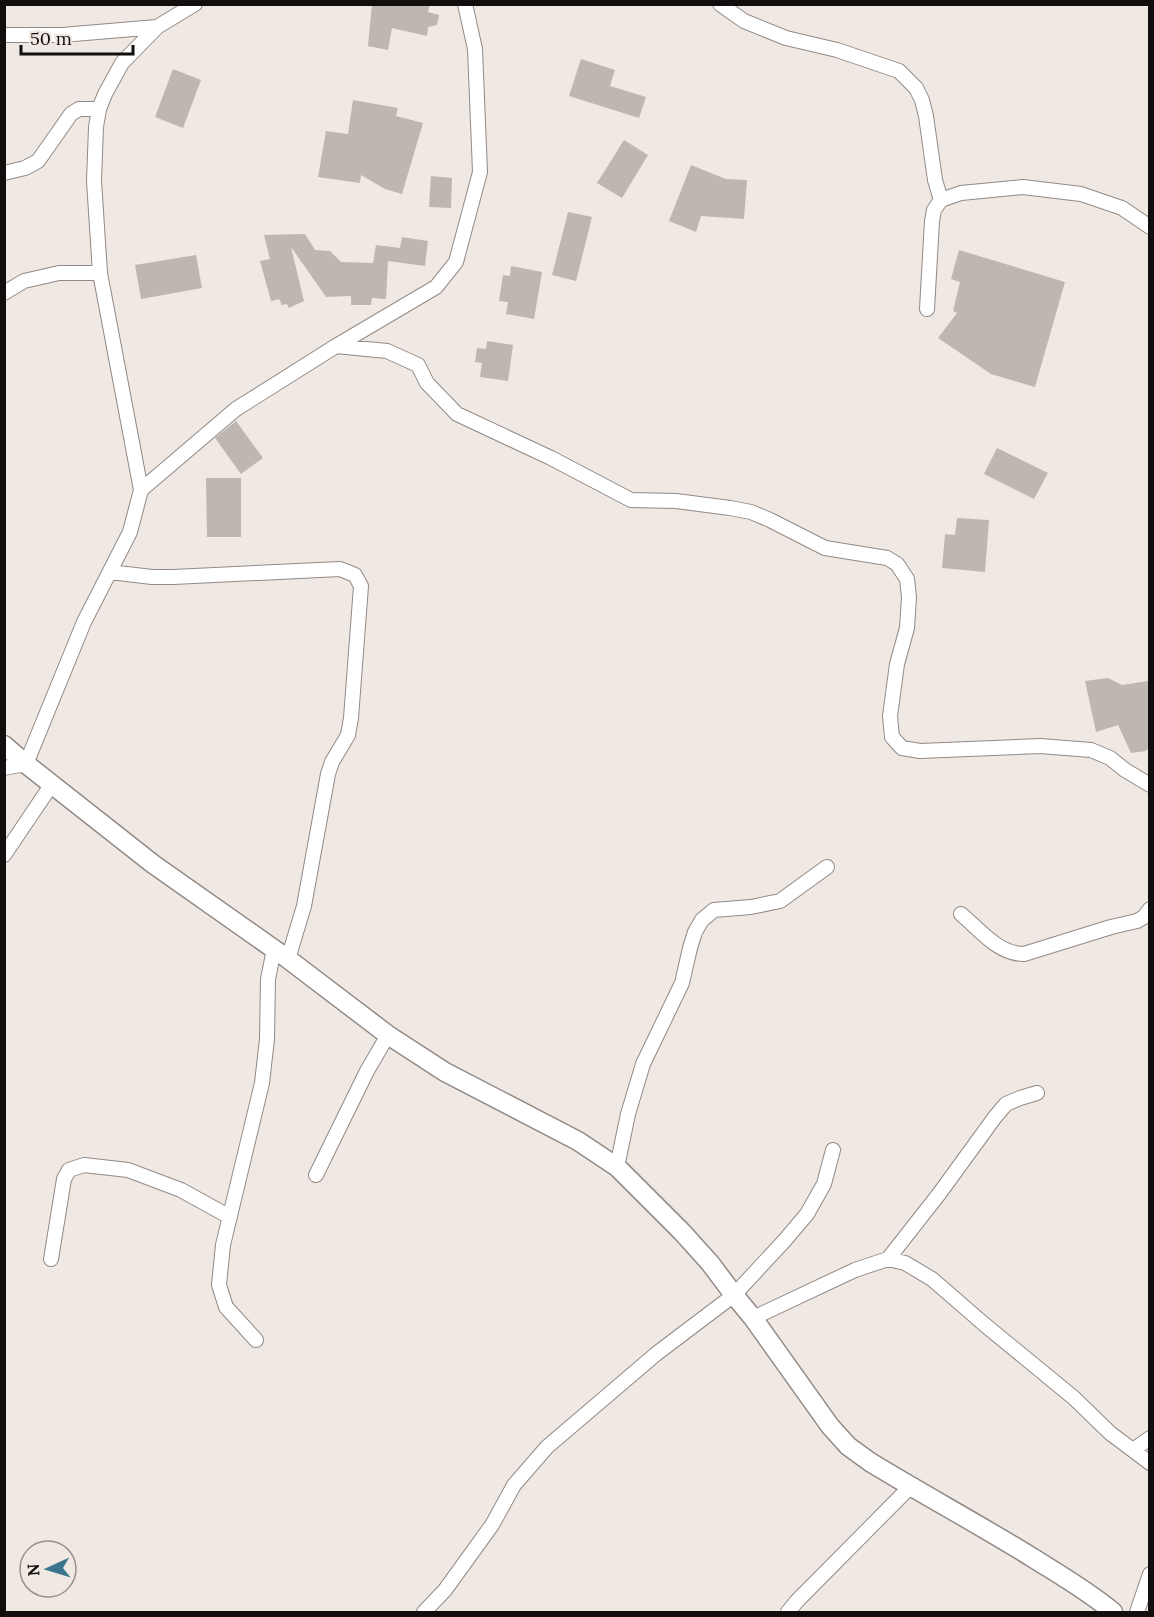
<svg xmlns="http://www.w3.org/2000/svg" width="1154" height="1617" viewBox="0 0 1154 1617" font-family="Lora,serif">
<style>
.building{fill:#bdb6b1}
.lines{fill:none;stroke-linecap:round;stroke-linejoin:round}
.street-casing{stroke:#918a86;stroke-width:16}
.secondary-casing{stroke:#918a86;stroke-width:21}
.street{stroke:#fff;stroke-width:14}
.secondary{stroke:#fff;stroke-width:18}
</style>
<rect width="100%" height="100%" fill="#f0e8e3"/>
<path class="building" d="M 372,4 L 430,4 L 428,12 L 439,15 L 437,25 L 428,27 L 427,36 L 392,28 L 388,50 L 368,46 Z
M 581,59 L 615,70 L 610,86 L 646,97 L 639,118 L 569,96 Z
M 173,69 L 201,80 L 183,128 L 155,117 Z
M 353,100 L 398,108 L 396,116 L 423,123 L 402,194 L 385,189 L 361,175 L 360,183 L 318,177 L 326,131 L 348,134 Z
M 624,140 L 648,155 L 622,198 L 597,183 Z
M 691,165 L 726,179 L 747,180 L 744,219 L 701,216 L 696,232 L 669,221 Z
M 431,176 L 452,178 L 451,208 L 429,207 Z
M 568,212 L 592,217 L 576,281 L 552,275 Z
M 305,234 L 315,250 L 330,251 L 341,262 L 373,263 L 376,245 L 400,248 L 402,237 L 428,241 L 425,266 L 388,261 L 386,299 L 372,298 L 371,305 L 351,305 L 351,296 L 326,297 L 291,247 L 304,301 L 289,308 L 287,304 L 282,305 L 279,299 L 271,301 L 260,261 L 270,259 L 264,235 Z
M 959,250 L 1065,282 L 1035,387 L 991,374 L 938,338 L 957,313 L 953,311 L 960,282 L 951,279 Z
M 196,255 L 202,288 L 141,299 L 135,265 Z
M 511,266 L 542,272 L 534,319 L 506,314 L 508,302 L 499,301 L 503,275 L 510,276 Z
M 487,341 L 513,345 L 508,381 L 480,377 L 482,363 L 475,362 L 477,348 L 486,349 Z
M 236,421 L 263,458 L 241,474 L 215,438 Z
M 997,448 L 1048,473 L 1034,499 L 984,474 Z
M 206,478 L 241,478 L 241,537 L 207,537 Z
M 957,518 L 989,520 L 985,572 L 942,568 L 945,534 L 955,535 Z
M 1108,678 L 1122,685 L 1148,681 L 1149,694 L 1149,747 L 1146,751 L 1131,753 L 1118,725 L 1096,732 L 1085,681 Z"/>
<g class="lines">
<defs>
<path id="street" d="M 720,4 L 744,21 L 786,38 L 837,50 L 899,71 L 916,88 L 922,100 L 926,116 L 935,180 L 941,200
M 4,35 L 62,35 L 157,27
M 4,173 L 25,168 L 38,161 L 71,114 L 79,109 L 99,109
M 4,293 L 24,281 L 59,273 L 100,273
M 927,309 L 932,221 L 934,210 L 941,200 L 961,193 L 1023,187 L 1081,194 L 1122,208 L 1150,227
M 336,346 L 387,351 L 418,365 L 427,383 L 457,414 L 551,458 L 631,500 L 676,501 L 730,508 L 751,512 L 770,520 L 825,548 L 887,558 L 897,564 L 907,579 L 909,597 L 907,628 L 897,664 L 890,716 L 892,737 L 902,748 L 920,751 L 1040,746 L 1091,750 L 1110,758 L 1125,770 L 1150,785
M 141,490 L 236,409 L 336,346 L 436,287 L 456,262 L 480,172 L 475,49 L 465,4
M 110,572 L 152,577 L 173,577 L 340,569 L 355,575 L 361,586 L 351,718 L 348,735 L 332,762 L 328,774 L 304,906 L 288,959
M 4,768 L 26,764 L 84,622 L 130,532 L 141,490 L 100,273 L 94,181 L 96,127 L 99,109 L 105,94 L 122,63 L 157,27 L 195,4
M 4,855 L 52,784
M 961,914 C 980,930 998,954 1024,954 L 1111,927 L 1137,921 L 1144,917 L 1150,909
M 617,1167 L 628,1114 L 643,1064 L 682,983 L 690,948 L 695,932 L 702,920 L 714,910 L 751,907 L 780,901 L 827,867
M 316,1175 L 367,1071 L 388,1035
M 51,1259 L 64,1179 L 69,1170 L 84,1165 L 128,1170 L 181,1190 L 230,1217
M 888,1259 L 939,1194 L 995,1117 L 1006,1104 L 1020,1098 L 1037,1093
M 753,1318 L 855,1270 L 888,1259 L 905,1263 L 932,1279 L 985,1325 L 1074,1398 L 1110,1433 L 1150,1463
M 256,1340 L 226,1307 L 219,1285 L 223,1245 L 262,1083 L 267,1039 L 268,979 L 274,949
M 1133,1450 L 1150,1438
M 424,1612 L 445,1590 L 492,1525 L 514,1485 L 547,1447 L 656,1354 L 734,1295 L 785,1240 L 807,1214 L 824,1184 L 833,1150
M 788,1612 L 797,1601 L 911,1486
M 1137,1612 L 1150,1574"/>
<path id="secondary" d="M 4,745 L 26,764 L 153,864 L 288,959 L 388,1035 L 445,1072 L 578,1141 L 617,1167 L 682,1232 L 710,1263 L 734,1295 L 753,1318 L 830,1426 L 848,1446 L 870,1462 C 924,1495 980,1525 1033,1558 C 1060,1575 1088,1591 1113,1612"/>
</defs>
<use href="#street" class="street-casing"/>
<use href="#secondary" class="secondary-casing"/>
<use href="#street" class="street"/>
<use href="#secondary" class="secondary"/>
</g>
<rect width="1154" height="1617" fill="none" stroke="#110e0d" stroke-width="12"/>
<g transform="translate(48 1569) rotate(266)"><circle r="28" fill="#f0e8e3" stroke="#97918d" stroke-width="1.5"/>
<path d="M0-4.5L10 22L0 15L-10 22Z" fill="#3b768e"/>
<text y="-9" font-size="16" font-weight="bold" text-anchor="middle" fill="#110e0d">N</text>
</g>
<path d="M21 45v9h112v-9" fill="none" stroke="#110e0d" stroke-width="3"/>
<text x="30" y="45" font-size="18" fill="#110e0d" stroke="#f0e8e3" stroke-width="4.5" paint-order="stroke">50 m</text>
</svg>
